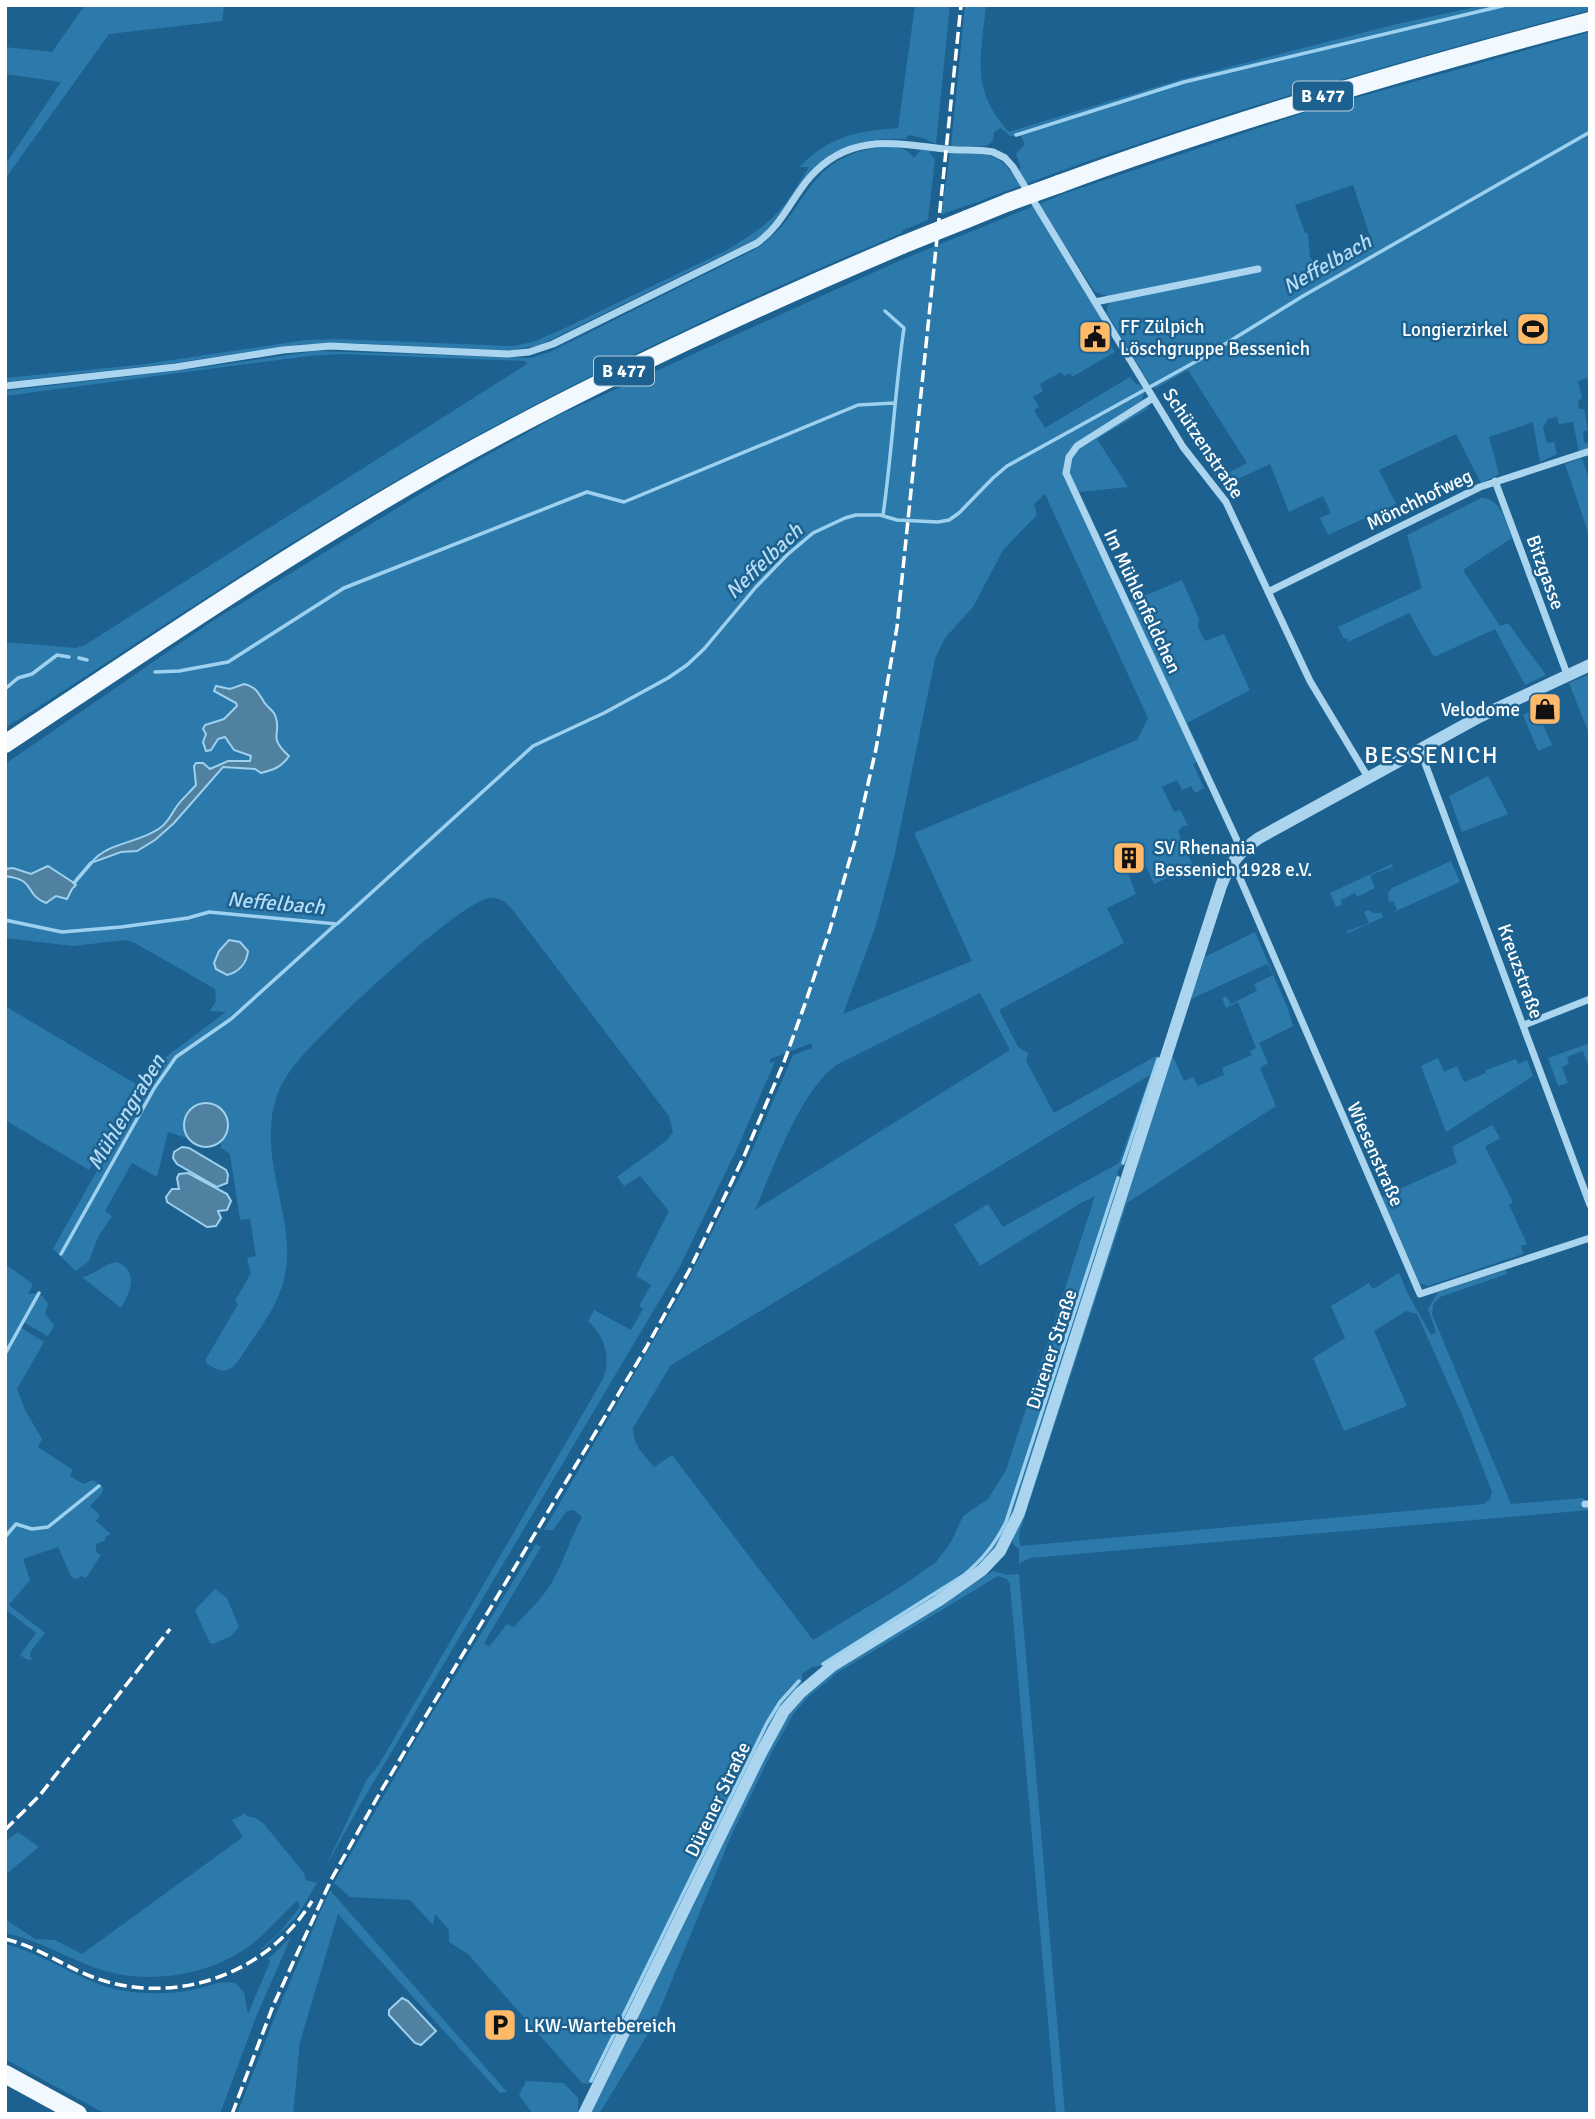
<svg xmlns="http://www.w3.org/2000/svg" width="1595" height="2119" viewBox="0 0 1595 2119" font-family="Signika,sans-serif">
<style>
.green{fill:#2c7aab;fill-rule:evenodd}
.water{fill:#5181a0;stroke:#9ed1ef;stroke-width:2}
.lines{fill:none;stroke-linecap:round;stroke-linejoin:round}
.stream{stroke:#9ed1ef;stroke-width:3.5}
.minor{stroke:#abd4ee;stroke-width:7}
.tertiary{stroke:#abd4ee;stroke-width:12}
.primary{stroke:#f1f9ff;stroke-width:18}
.rail{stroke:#fff;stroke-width:3.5;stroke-dasharray:12 5;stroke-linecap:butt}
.primary-bridge{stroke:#f1f9ff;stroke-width:18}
.labels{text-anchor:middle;stroke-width:5;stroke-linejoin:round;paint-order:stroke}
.shield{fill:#1c618f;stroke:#bbd0dd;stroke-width:2}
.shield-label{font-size:18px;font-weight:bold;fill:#fff}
.poi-label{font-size:19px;fill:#fff;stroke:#1c618f;text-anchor:start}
.street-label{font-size:19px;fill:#fff;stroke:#1c618f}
.water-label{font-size:21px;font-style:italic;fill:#b7ddf5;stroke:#1c618f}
.quarter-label{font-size:23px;letter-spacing:2px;fill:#fff;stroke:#1c618f}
</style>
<rect width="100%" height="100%" fill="#1c618f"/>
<path class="green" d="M 85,5 L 224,5 L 222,21 L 109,34 L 5,179 L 5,165 L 61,82 L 5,74 L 5,47 L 52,52 Z
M 915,5 L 950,5 L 936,144 L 923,138 L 908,135 L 906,139 C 866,137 828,147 803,180 C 787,201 780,217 760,237 L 540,345 L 506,351 L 352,343 L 303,344 L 167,364 L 5,382 L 5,378 L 138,365 L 306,340 L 337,339 L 513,346 L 533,342 L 563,329 L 727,250 C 745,239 763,228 777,213 C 790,200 799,182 809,167 L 799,167 C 832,135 854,132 898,128 Z
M 965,5 L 986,5 C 981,58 970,90 1009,132 L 1179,80 L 1397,24 L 1485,5 L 1590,5 L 1590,10 C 1386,64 1185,123 988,198 C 971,205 959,207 941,215 L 950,153 C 973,154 997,150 1011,172 L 1021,168 L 1016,154 L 1025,144 L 1021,136 L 1010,136 L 1001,128 L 994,132 L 993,141 L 986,146 L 951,146 Z
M 1590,32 L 1590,377 L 1578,381 L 1582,399 L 1578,400 L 1579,409 L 1584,409 L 1588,430 L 1583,431 L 1584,443 L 1590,442 L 1590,449 L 1579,452 L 1573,422 L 1559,424 L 1557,417 L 1548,419 L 1543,428 L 1547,443 L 1554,442 L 1557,454 L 1540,462 L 1533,422 L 1489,437 L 1499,474 L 1481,483 L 1456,434 L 1379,470 L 1396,504 L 1328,535 L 1320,518 L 1331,513 L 1323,496 L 1289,512 L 1270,464 L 1223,486 L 1212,471 L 1224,475 L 1247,463 L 1188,370 L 1158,387 L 1152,388 L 1107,313 L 1107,306 L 1111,302 L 1107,296 L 1095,292 L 1047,217 L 1102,319 L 1084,332 L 1091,343 L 1086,348 L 1091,354 L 1109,343 L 1115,352 L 1072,377 L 1070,373 L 1064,376 L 1061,372 L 1040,384 L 1043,391 L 1033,397 L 1039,407 L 1034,410 L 1045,428 L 1130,377 L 1136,384 L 1140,385 L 1145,392 L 1142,398 L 1149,408 L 1097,439 L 1128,487 L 1079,492 L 1130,602 L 1182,580 L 1199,619 L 1198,627 L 1205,641 L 1224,634 L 1250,690 L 1187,723 L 1204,758 L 1193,764 L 1204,788 L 1195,793 L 1191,786 L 1182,790 L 1177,780 L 1162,787 L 1174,812 L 1180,810 L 1188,825 L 1181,827 L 1178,832 L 1193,866 L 1154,884 L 1144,862 L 1139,864 L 1131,847 L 1120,852 L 1136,894 L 1107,908 L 1124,943 L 999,1010 L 1018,1047 L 1028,1053 L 1026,1061 L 1054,1113 L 1156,1056 L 1160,1058 L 1125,1164 L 1119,1168 L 1117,1174 L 1121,1178 L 1014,1510 L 995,1548 L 964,1578 L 824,1665 L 812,1667 L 802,1674 L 802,1683 L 594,2082 L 588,2084 L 582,2083 L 468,1954 L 449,1942 L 449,1930 L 435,1914 L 433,1925 L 410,1900 L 350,1897 L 334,1883 L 417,1738 L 536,1544 L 541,1547 C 522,1579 503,1611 484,1643 L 489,1647 L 507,1624 L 514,1627 C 526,1613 541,1600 551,1584 C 563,1564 570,1539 582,1517 L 574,1510 L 567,1511 L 553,1530 L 544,1530 L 684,1288 L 747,1162 L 793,1055 L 812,1048 L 812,1043 L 770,1059 L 770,1063 L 775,1062 L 736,1151 L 680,1266 L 360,1805 L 325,1868 L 367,1779 L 378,1766 L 603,1379 C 611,1356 605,1337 588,1321 L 594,1310 L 631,1330 L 643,1309 L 639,1306 L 651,1285 L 636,1276 L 669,1211 L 640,1176 L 624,1186 L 617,1177 L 666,1141 L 673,1132 L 669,1116 L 512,909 C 506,902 499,897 489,898 C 457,904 329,1025 303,1055 C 293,1066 282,1081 277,1095 C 255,1159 299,1221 284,1279 C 278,1305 261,1327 246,1349 C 233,1369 228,1378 206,1363 L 206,1359 L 238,1304 L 235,1301 L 251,1273 L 247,1258 L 256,1256 L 250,1219 L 240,1220 L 230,1154 L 221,1148 L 221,1141 L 226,1134 L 222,1110 L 207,1103 L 187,1115 L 184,1124 L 190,1139 L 168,1132 L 157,1177 L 132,1163 L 105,1211 L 112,1216 L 98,1237 L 89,1261 L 76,1271 L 53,1249 L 155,1067 L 163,1059 L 226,1012 L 210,1011 L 216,1001 L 215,989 L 135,943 L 126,940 L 73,946 L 5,938 L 5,876 C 36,879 24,894 46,903 L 56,896 L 71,894 L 74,883 C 59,874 49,863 31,874 L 13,868 L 5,869 L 5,764 L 214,620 L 448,477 L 559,415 L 901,260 L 1066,193 L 1306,112 ZM 1353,185 L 1372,242 L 1350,250 L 1350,253 L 1333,260 L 1314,263 L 1310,257 L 1308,233 L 1305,233 L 1295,205 ZM 1045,494 L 1148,718 L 1137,740 L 914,833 L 972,961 L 843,1014 L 875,928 L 894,858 L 935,659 L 945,638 L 973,607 L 1003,550 L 1037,515 L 1034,504 ZM 237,685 L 259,692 L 264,701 L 274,712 L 275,738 L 281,750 L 255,769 L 224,767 L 174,823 L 155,840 L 130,852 L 121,852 L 93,862 C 102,844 139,841 156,831 C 167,824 170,815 177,806 C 183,798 190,792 196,785 L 194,766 L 210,769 L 216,766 L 250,762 L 251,756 L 243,755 L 225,737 L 221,736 L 212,745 L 206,734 L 213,722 L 224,719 L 237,706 L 236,703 L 214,691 L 230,689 ZM 980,993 L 1010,1050 L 755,1210 C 774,1167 800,1090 838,1064 ZM 1150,1075 L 1119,1163 L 1003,1227 L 988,1204 L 954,1225 L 980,1266 L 1081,1203 L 1095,1196 L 1006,1470 L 988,1499 L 963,1516 L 951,1542 L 936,1562 L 902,1586 L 813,1640 L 672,1455 L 654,1467 L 639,1449 L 635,1441 L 633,1428 L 671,1365 Z
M 882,147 C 898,147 905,146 914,158 L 921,150 L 935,151 L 929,152 L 935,159 L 928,220 L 903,230 L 902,233 C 704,316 510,411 326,522 C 217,588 113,660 5,728 L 5,642 L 76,648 L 85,645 L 527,364 L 525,361 L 340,354 L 308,356 L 5,396 L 5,391 L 199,368 L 316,351 L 530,358 L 550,352 L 754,250 C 811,215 799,158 882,147 Z
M 1582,458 L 1590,483 L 1590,538 L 1565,464 Z
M 1481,498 C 1502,499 1505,521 1512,538 L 1463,570 L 1500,626 L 1508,623 L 1546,675 L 1525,685 L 1495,629 L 1434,657 L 1409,613 L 1348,642 L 1347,638 L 1344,639 L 1338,627 L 1422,588 L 1407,535 Z
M 1590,674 L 1590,736 L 1569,683 Z
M 1536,708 L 1552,745 L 1538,751 L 1523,715 Z
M 1488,776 L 1508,814 L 1462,832 L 1449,796 Z
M 1451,861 L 1460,882 L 1348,933 L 1347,931 L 1369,923 L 1364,912 L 1368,910 L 1374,913 L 1381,913 L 1383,917 L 1397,910 L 1393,901 L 1389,902 L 1388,893 L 1392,888 Z
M 1392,864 L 1393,867 L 1370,875 L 1375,888 L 1357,897 L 1355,893 L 1341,900 L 1342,904 L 1336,907 L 1330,893 Z
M 1255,932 L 1288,1009 L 1293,1026 L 1259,1043 L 1268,1063 L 1260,1068 L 1276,1106 L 1127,1203 L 1020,1531 L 1019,1540 L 1021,1546 L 1484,1504 L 1490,1499 L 1492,1492 L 1463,1417 L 1417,1314 L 1406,1311 L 1374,1331 L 1407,1406 L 1344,1431 L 1313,1358 L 1345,1338 L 1331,1306 L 1369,1283 L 1373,1289 L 1399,1273 L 1408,1294 L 1431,1335 L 1436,1332 L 1428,1309 L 1438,1292 L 1506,1270 L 1507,1274 L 1440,1297 L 1433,1304 L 1432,1314 L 1511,1504 L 1584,1498 L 1585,1507 L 1590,1507 L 1590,1510 L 1030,1558 L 1020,1563 L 1019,1567 L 1019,1549 L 1013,1544 L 1013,1539 L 1024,1512 L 1170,1059 L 1173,1057 L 1184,1081 L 1193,1077 L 1198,1086 L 1224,1075 L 1222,1068 L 1252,1055 L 1250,1051 L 1256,1048 L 1238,1002 L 1226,1008 L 1222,998 L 1226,996 L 1231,1004 L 1257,991 L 1254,984 L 1273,975 L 1267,964 L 1191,999 L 1205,957 Z
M 5,1006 L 136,1084 L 89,1170 L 5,1120 Z
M 1590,1043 L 1590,1070 L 1583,1051 L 1567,1057 L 1569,1064 L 1562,1067 L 1568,1083 L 1558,1086 L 1548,1058 Z
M 1438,1058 L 1444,1072 L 1457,1066 L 1464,1082 L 1486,1073 L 1486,1070 L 1516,1059 L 1518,1064 L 1527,1060 L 1533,1076 L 1446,1132 L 1421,1066 Z
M 1492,1125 L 1500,1138 L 1485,1147 L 1513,1202 L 1509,1205 L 1527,1244 L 1521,1246 L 1523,1254 L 1428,1286 L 1419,1283 L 1382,1197 L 1457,1163 L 1452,1147 Z
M 116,1262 C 139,1270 131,1292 121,1308 L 82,1277 C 95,1275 103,1264 116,1262 Z
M 5,1264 L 33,1284 L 28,1294 C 39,1292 43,1295 48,1304 L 45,1313 L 54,1326 L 48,1336 L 23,1322 L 20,1327 L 44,1342 L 17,1389 L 25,1410 L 42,1439 L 38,1447 L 73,1470 L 70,1476 L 83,1484 L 93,1480 L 103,1487 L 102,1493 L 90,1506 L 100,1515 L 96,1521 L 111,1534 L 105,1537 L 106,1540 L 96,1544 L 96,1552 L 101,1555 L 86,1578 L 81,1576 L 77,1579 L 72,1578 L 58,1547 L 23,1559 L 30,1580 L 9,1605 L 45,1633 L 31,1651 L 30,1657 L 33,1659 L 28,1660 L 20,1655 L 36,1633 L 5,1609 Z
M 993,1571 L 1007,1575 L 1019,1574 L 1065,2114 L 1056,2114 L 1010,1584 L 1007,1579 L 998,1576 L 837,1673 L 807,1698 L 794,1713 L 772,1752 L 731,1836 L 654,2024 L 599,2114 L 590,2114 L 762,1762 L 792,1710 L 805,1695 L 831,1673 Z
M 215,1589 L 227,1598 L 239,1627 L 231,1636 L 213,1644 L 210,1643 L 195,1610 Z
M 246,1813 L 246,1816 L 256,1818 L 264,1824 L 304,1873 L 306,1880 L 317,1883 L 296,1918 L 262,1950 L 261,1949 L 280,1932 L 300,1907 L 298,1900 C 278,1918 261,1941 237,1954 C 197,1978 140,1984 96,1968 C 65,1957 38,1940 5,1933 L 5,1919 L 35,1939 L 55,1940 L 82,1954 L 243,1837 L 232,1820 Z
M 18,1832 L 39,1847 L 5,1875 L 5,1842 Z
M 330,1890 L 507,2092 L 500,2093 L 338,1914 L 300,2042 L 293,2114 L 237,2114 L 276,2014 Z
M 291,1937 L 256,2017 L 220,2114 L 106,2114 L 5,2059 L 5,1944 C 50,1955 85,1987 132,1992 C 152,1994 173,1994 192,1990 C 207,1987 220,1980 235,1983 L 244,1992 L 248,2014 L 270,1962 L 268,1959 Z
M 526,2081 L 564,2083 L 578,2098 L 578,2114 L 533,2114 L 519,2095 Z"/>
<path class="water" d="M 244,684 C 256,687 258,692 264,702 C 267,707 273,710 275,715 C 283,735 266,735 289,756 C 282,767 273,770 261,773 L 255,769 L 223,767 L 174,823 L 155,840 L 137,851 L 121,852 L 91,863 C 107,842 140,843 160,828 C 169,822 171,814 177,806 C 182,799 190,792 196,785 L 194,766 L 196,763 L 203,763 L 210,769 L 228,761 L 250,761 L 251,756 L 234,750 L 225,737 L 218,739 L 211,750 L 206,751 L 203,742 L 206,734 L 203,729 L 205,725 L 224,719 L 237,706 L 236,703 L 214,691 L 216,686 L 230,689 Z
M 48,866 L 74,883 L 76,885 L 72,889 L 67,899 L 56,896 L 46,903 C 23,894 38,880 5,876 L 5,869 L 13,868 L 31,874 Z
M 229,940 L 240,942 L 248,951 C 247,963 239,972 227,975 L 216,969 L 214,963 L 219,951 Z
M184 1125a22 22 0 1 1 44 0a22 22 0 1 1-44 0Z
M 182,1147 L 189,1148 L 226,1170 L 228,1175 L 227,1183 L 217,1187 L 177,1164 L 173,1158 L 174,1152 Z
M 188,1173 L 227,1194 L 231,1201 L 227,1210 L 218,1211 L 221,1218 L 216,1226 L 207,1227 L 167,1202 L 166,1197 L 172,1189 L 179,1189 L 177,1178 L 179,1174 Z
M 402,1998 L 408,2001 L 436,2031 L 421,2045 L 415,2043 L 389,2015 L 389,2010 Z"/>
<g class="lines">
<path class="stream" d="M 1016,135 L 1184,82 L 1506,5
M 883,515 C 892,453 895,390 904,328 L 885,311
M 79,658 L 87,660
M 155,672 L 179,671 L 228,662 L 344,588 L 587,492 L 624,502 L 858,405 L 894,403
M 5,689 L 18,678 L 32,674 L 57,655 L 69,657
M 74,883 L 91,863
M 5,920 L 62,932 L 121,927 L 188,918 L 209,912 L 337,924 L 533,746 L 604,713 L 668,678 L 687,665 L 704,649 L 756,587 L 787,555 L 813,533 L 845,518 L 856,515 L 880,515 L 897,520 L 938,522 L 949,520 L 959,513 L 993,478 L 1007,466 L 1204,357 L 1303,296 L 1590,132
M 1123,1163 L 1158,1059
M 61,1254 L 155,1087 L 176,1057 L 231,1019 L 335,925
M 5,1354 L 39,1293
M 5,1537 L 16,1524 L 32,1529 L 48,1527 L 99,1486
M 823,1664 L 964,1575 C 983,1559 995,1544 1006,1522 L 1118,1178
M 591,2081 L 767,1723 L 780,1702 L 799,1681"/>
<path class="minor" d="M 1095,302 L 1258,269
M 5,386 L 176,367 L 283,350 L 330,346 L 508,354 L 529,352 L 553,344 L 757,243 C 782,225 791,199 810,177 C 849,133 894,143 945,149 C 961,151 976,149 993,152 L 1005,158 L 1013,167 L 1183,447 L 1226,502 L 1310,681 L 1369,779
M 1153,398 L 1077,446 L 1069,457 L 1066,473 L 1242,851
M 1495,481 L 1567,674
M 1268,592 L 1480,487 L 1590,451
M 1420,750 L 1590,1205
M 1233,862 L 1420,1294 L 1590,1238
M 1524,1025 L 1590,999
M 1585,1504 L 1590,1504"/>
<path class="tertiary" d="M 584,2114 L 761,1753 L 784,1711 L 800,1693 L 832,1666 L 938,1601 L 982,1570 L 1000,1551 L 1019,1513 L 1221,886 C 1229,864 1240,851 1259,838 L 1479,717 L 1590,665"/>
<path class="primary" d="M 1059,184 C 1233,120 1411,68 1590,21
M 967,219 L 1009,202
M 5,744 C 148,649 290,552 439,468 C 589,384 744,312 902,245
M 5,2074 L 78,2114"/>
<path class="rail" d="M 5,1830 L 40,1795 L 170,1629
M 5,1939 C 39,1947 66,1968 98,1979 C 178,2006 268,1973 312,1901
M 232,2114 L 273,2006 L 332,1878 L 381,1791 L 646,1348 L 690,1269 L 745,1154 L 784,1062 L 806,1001 L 830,929 L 855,841 L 876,749 L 897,627 L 961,5"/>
<path class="primary-bridge" d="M 1009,202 L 1059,184
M 902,245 L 967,219"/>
</g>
<defs>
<symbol id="stadium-square" viewBox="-11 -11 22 22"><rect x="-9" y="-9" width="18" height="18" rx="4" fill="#feba69" stroke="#1c618f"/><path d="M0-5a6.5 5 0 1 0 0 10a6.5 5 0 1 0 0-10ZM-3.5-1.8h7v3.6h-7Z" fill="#111"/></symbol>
<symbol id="civic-square" viewBox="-11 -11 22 22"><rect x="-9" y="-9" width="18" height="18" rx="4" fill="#feba69" stroke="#1c618f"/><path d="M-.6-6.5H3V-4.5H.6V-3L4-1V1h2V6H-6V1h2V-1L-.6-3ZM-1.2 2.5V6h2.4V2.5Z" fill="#111"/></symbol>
<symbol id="shop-square" viewBox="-11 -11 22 22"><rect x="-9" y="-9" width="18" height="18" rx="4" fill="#feba69" stroke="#1c618f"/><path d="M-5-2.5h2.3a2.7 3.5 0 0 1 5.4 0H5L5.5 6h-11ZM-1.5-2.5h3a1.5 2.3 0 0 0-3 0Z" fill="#111"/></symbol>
<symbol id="building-square" viewBox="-11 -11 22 22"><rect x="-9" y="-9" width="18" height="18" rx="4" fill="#feba69" stroke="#1c618f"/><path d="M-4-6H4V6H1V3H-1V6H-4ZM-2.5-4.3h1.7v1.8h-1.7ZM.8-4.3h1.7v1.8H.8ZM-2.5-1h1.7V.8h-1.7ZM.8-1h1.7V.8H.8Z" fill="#111"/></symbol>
<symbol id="parking-square" viewBox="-11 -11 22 22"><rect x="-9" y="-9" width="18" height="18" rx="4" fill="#feba69" stroke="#1c618f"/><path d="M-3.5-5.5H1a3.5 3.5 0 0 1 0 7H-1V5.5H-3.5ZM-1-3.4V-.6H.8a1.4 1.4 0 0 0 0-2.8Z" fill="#111"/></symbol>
</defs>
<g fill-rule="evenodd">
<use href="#stadium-square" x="1514" y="310" width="38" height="38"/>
<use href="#civic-square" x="1076" y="318" width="38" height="38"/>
<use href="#shop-square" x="1526" y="690" width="38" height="38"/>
<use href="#building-square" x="1110" y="839" width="38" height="38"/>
<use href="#parking-square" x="481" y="2006" width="38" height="38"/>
</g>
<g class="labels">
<g class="shield">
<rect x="1293" y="81.5" width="60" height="29" rx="5"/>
<rect x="594" y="356.5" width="60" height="29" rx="5"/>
</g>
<g class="shield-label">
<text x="1323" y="102">B 477</text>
<text x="624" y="377">B 477</text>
</g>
<g class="poi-label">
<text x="1120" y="333">FF Zülpich<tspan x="1120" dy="22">Löschgruppe Bessenich</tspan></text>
<text x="1508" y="336" text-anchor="end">Longierzirkel</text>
<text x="1520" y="716" text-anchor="end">Velodome</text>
<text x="1154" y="854">SV Rhenania<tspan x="1154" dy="22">Bessenich 1928 e.V.</tspan></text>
<text x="524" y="2032">LKW-Wartebereich</text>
</g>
<g class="street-label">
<text transform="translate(1204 443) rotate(56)" y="7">Schützenstraße</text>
<text transform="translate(1419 499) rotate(-26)" y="7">Mönchhofweg</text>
<text transform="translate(1546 572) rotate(70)" y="7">Bitzgasse</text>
<text transform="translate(1143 601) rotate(65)" y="7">Im Mühlenfeldchen</text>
<text transform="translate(1521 971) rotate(70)" y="7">Kreuzstraße</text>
<text transform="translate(1376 1154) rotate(66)" y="7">Wiesenstraße</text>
<text transform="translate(1051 1349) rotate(-72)" y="7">Dürener Straße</text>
<text transform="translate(717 1799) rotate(-64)" y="7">Dürener Straße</text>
</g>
<g class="water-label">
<text transform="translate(1327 264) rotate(-30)" y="7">Neffelbach</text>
<text transform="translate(764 561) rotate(-44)" y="7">Neffelbach</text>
<text transform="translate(276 903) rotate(5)" y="7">Neffelbach</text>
<text transform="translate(126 1112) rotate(-59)" y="7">Mühlengraben</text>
</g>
<g class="quarter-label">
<text x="1432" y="763">BESSENICH</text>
</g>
</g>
<rect width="1595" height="2119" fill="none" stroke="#ffffff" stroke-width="14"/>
</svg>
